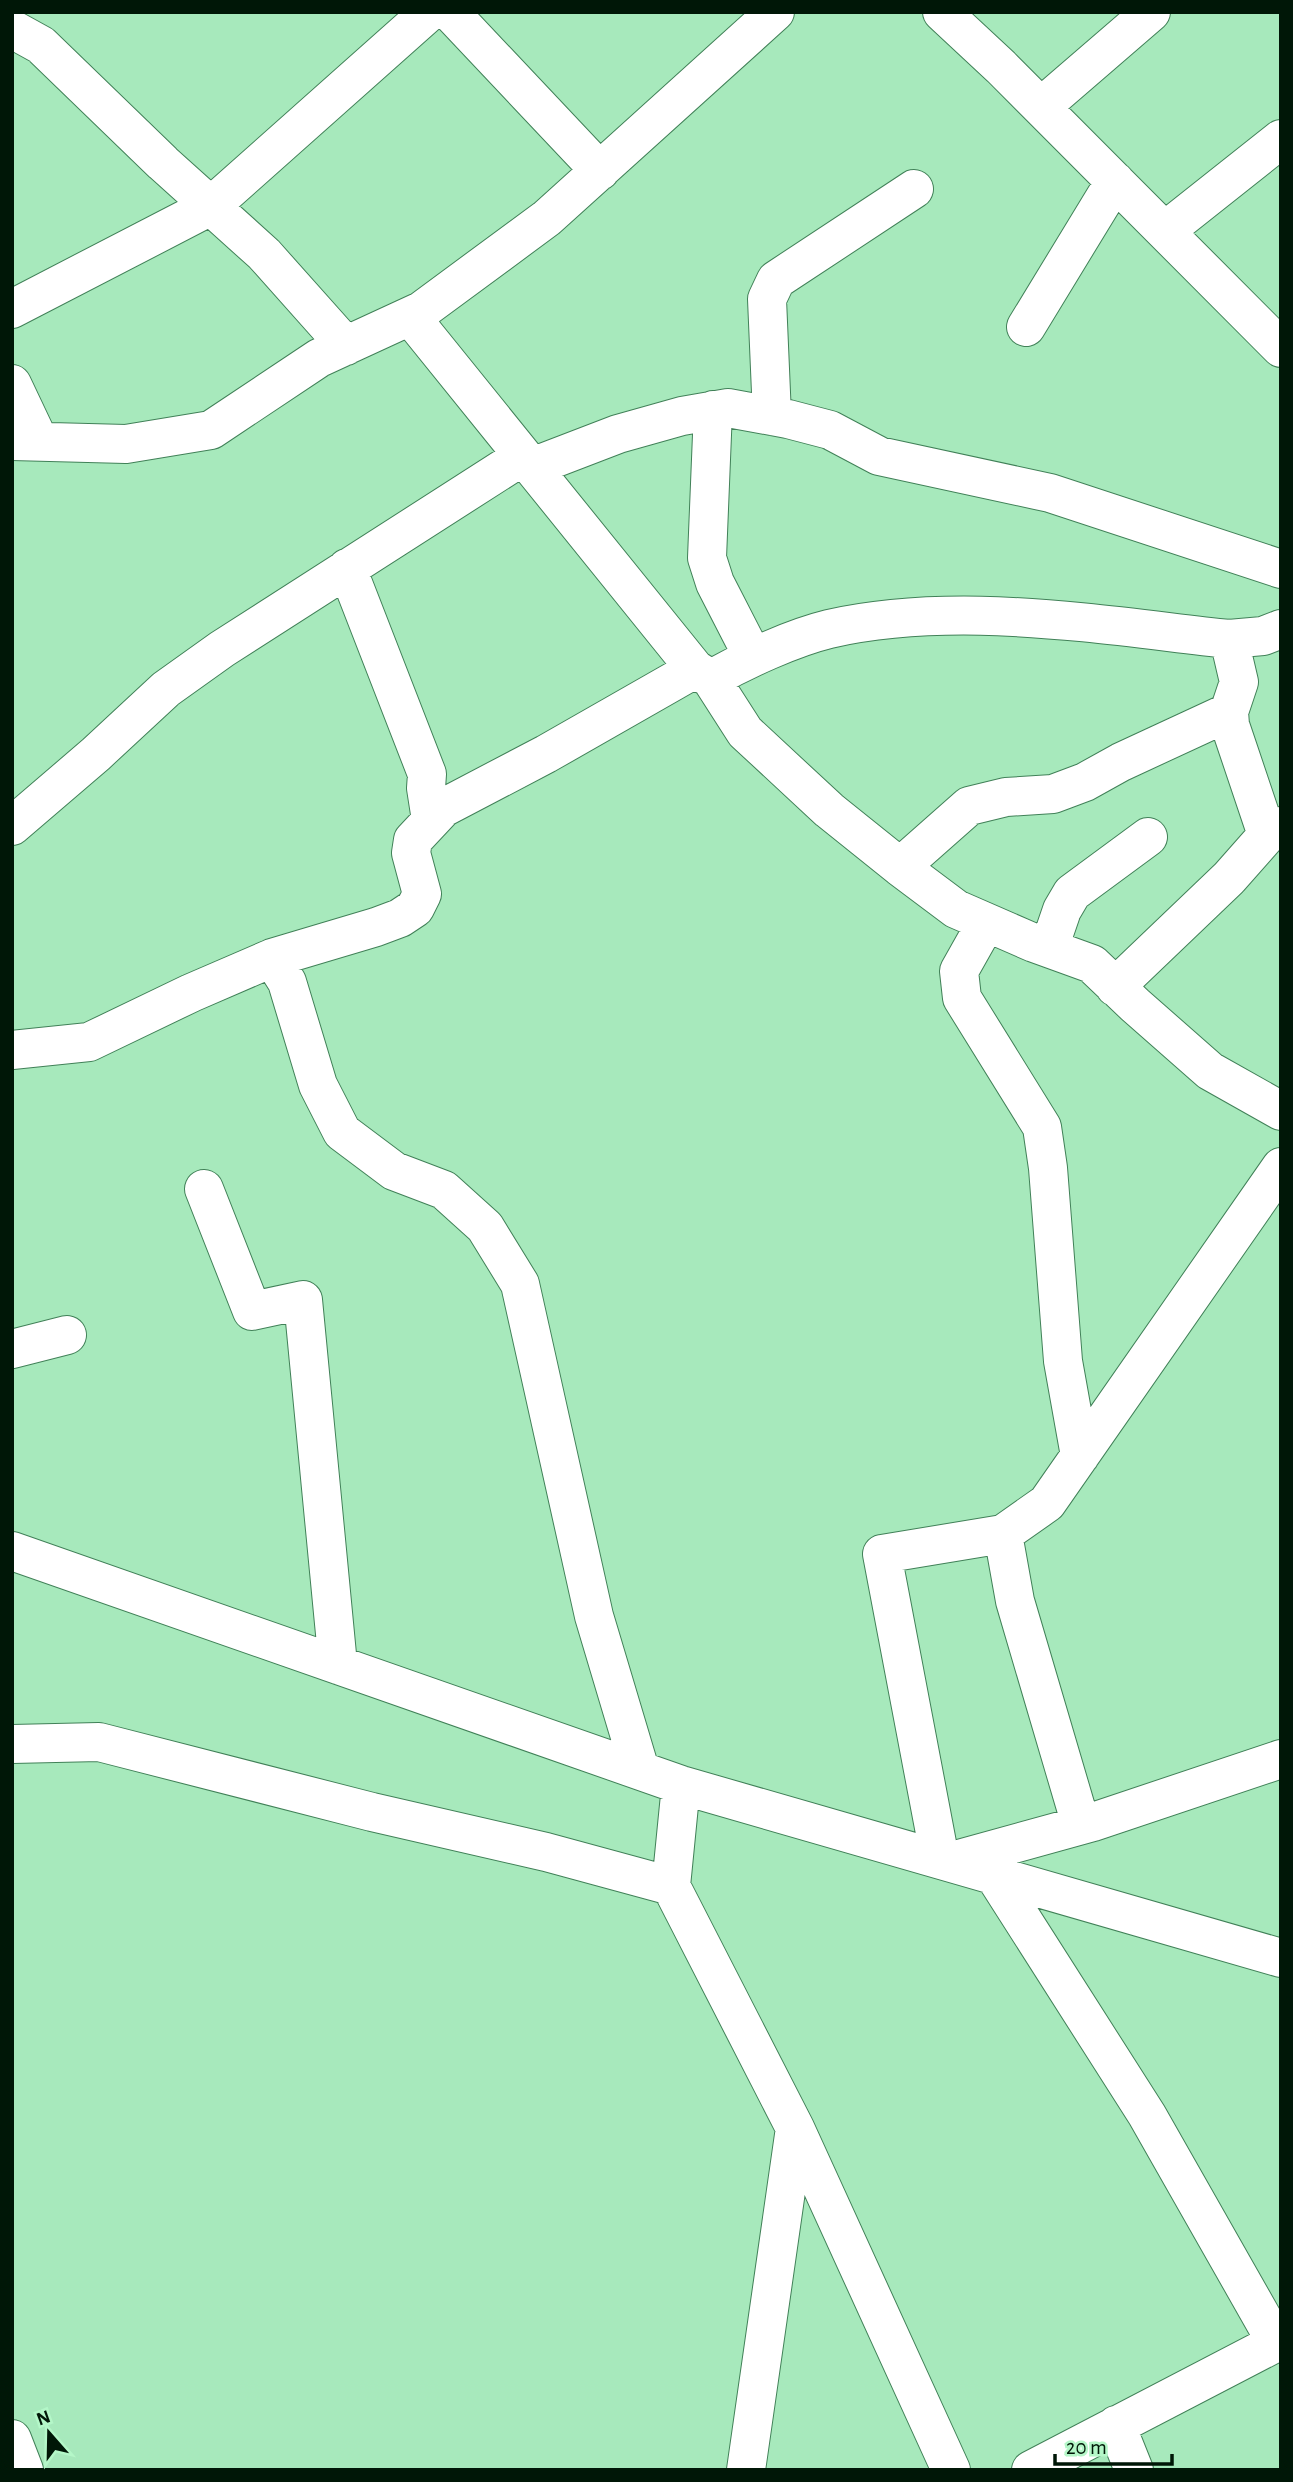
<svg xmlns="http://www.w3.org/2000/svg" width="1293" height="2482" viewBox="0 0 1293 2482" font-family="'Alegreya Sans',sans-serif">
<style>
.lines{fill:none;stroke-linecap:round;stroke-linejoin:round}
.minor-casing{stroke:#418158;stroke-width:40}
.minor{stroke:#fff;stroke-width:38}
</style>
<rect width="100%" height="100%" fill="#a7e9bc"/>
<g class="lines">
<defs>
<path id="minor" d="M 450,12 L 600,171
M 942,12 L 1001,67 L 1281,348
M 12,29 L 41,45 L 163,163 L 264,254 L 346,346
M 1041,107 L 1151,12
M 1165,231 L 1281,139
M 12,309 L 211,206 L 429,12
M 410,316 L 695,669 L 711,679 C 745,660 792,638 829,629 C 958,600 1100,625 1229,639 L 1263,636 L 1281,629
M 1026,327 L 1115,181
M 12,384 L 39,441
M 713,410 L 707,558 L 715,583 L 753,657
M 772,416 L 767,299 L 776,280 L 914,189
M 12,441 L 126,444 L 211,430 L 319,358 L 421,311 L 547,218 L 775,12
M 532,467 L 618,434 L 682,416 L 728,408 L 788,419 L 830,430 L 879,456 L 1050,493 L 1281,569
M 347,568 L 427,774 L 426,788 L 431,820
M 1229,639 L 1239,682 L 1229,712 L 1230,725 L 1267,835
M 711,679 L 745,732 L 829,810 L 900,867 L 956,909 L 1034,943 L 1092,964 L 1135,1005 L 1210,1071 L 1281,1111
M 12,826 L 96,754 L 166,689 L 222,649 L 523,456
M 900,867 L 969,806 L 1006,797 L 1053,794 L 1085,782 L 1121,762 L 1229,712
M 986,923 L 959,971 L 962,998 L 1042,1127 L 1048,1168 L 1063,1361 L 1080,1456
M 1049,948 L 1062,910 L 1072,893 L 1148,837
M 272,958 L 287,982 L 318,1085 L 342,1132 L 394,1171 L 444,1190 L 485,1227 L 520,1284 L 594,1616 L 640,1770
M 1115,987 L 1229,878 L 1267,835 L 1281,826
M 12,1050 L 89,1042 L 191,993 L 272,958 L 376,927 L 400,918 L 415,908 L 422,894 L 411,853 L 413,840 L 443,808 L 546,754 L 695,669
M 204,1189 L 252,1311 L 303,1300 L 338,1665
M 12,1349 L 67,1335
M 1003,1534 L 1015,1601 L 1081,1825
M 12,1551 L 681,1785 L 1281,1958
M 12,1744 L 99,1742 L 372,1812 L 546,1852 L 671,1886
M 681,1785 L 671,1886 L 795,2128 L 951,2470
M 940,1859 L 882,1554 L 1003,1534 L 1047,1503 L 1281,1167
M 948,1862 L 1093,1822 L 1281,1759
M 994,1875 L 1147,2115 L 1276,2342
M 1116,2425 L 1134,2470
M 12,2439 L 24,2470
M 746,2470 L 795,2128
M 1031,2470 L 1281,2340"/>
</defs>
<use href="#minor" class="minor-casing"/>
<use href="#minor" class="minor"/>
</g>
<rect width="1293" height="2482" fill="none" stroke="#001707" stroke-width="28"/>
<g transform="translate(49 2433) rotate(340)" stroke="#b4f7c8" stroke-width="5" paint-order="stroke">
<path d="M0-5L12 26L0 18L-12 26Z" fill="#001707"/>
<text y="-10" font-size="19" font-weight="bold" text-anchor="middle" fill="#001707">N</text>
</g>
<path d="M1055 2454v10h117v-10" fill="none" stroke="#001707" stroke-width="3.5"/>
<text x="1066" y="2454" font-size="21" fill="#001707" stroke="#b4f7c8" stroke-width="5" paint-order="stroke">20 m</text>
</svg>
